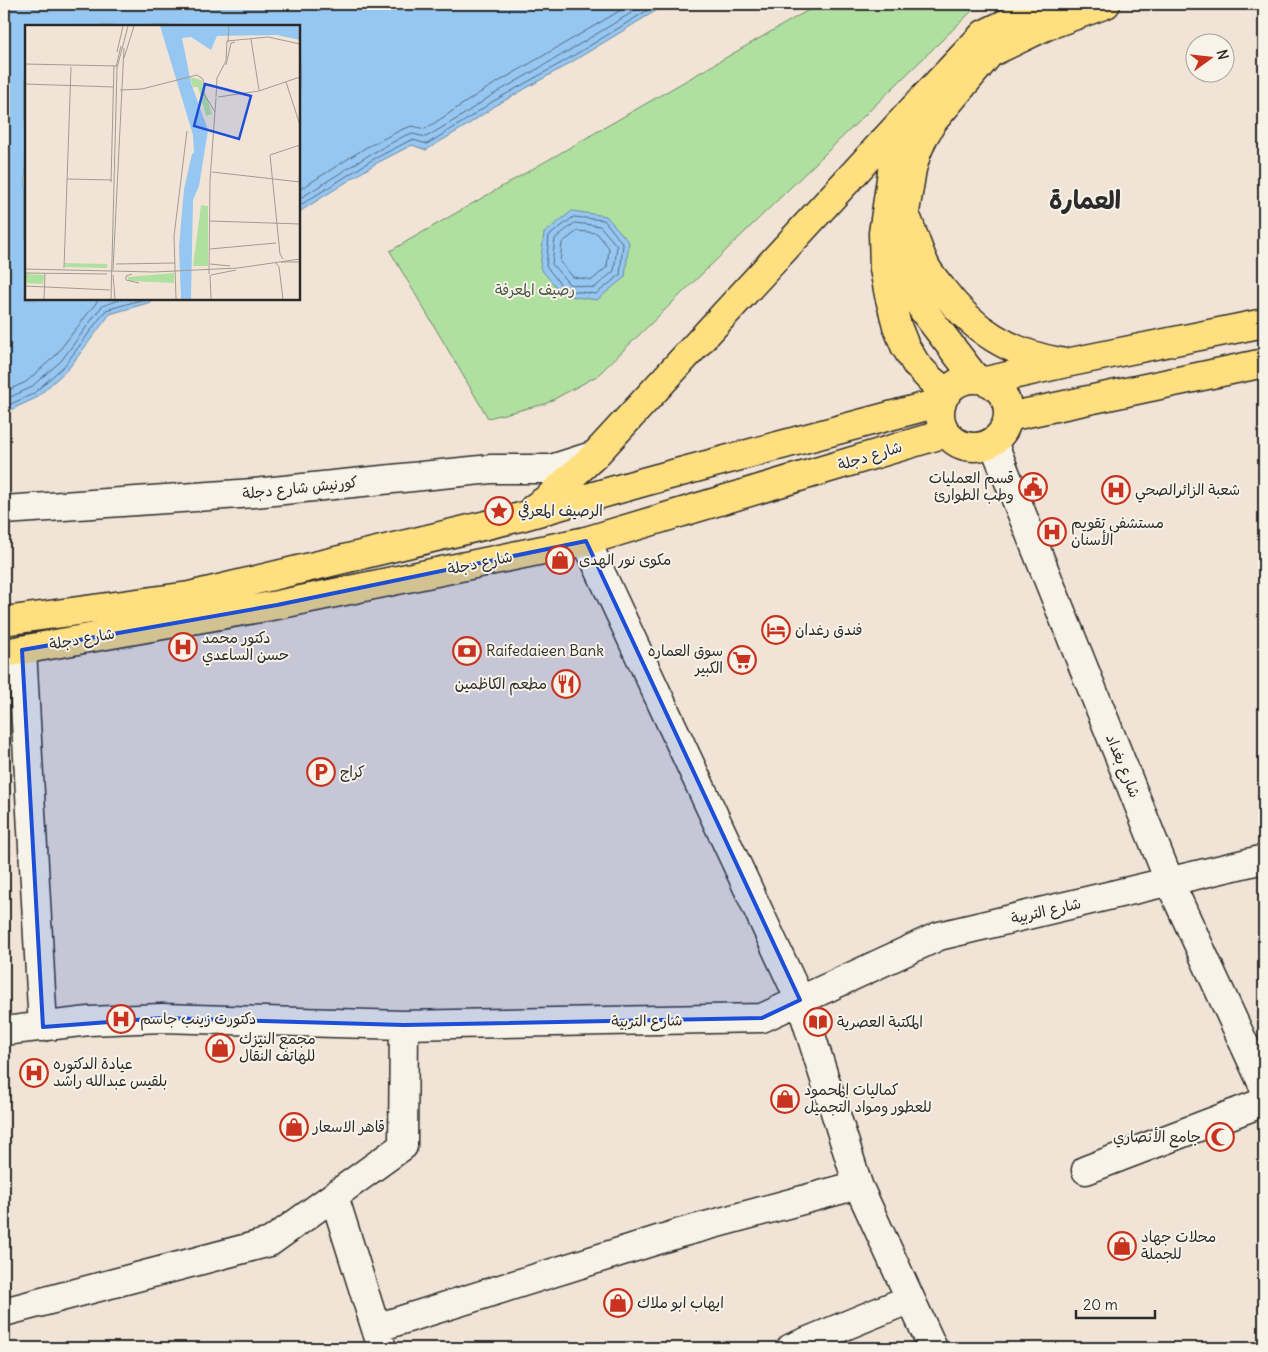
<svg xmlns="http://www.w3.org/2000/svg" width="1268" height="1352" viewBox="0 0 1268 1352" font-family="Delius,'Playpen Sans Arabic',sans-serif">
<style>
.green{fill:#afe0a0;stroke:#6d8666}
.water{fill:#96c7f2;stroke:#6b89a2}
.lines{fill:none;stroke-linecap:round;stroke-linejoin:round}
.shore{stroke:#56697b;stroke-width:1}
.minor-casing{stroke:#2b2b2b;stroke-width:31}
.major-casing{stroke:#2b2b2b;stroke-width:31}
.minor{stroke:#f7f3e8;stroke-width:28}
.major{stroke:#ffdf80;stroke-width:28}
.marked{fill:#1d4ed8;fill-opacity:0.2;stroke:#1d4ed8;stroke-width:4;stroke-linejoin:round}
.labels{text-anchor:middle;stroke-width:4;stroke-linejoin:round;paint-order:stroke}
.park-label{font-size:15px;fill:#4c5848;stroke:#f7f3e8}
.street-label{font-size:15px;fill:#2b2b2b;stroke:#f7f3e8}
.poi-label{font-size:15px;fill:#2b2b2b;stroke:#f7f3e8;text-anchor:start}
.town-label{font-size:25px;font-weight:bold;fill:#2b2b2b;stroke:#f7f3e8}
.inset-road{fill:none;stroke:#a29a92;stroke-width:1}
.view{fill:#1d4ed8;fill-opacity:0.15;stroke:#1d4ed8;stroke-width:2.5}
.inset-edge{fill:none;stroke:#2b2b2b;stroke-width:2.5}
</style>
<rect width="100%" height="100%" fill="#f1e4d6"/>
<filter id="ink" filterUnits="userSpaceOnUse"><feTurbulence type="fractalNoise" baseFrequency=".02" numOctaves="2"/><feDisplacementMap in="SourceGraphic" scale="10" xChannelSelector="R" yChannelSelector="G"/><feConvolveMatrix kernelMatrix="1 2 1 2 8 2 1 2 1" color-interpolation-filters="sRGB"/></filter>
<g filter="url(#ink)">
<path class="green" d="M 819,4 L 979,4 L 597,376 L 545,404 L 488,418 L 390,251 Z"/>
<path class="water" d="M 4,4 L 667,4 L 565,66 L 495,106 L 466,126 L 426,150 L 412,145 L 375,164 L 299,212 L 299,26 L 26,26 L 26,299 L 161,299 L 110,314 L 69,368 L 36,398 L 4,413 Z
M 572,211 L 606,216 L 629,242 L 625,277 L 597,300 L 563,295 L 540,268 L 544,233 Z"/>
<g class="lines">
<path class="shore" d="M 299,190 L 365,148 L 403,129 L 412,126 L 425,129 C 446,116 465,102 486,89 C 534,61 583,33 631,4
M 299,199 L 369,155 L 406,135 L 413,134 L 426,137 L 460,117 L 489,97 L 560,56 L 646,4
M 299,206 L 372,160 L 409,141 L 413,140 L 427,144 L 463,122 L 492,102 L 563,62 L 658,4
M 574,217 L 604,220 L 623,244 L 620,275 L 596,294 L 565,290 L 546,266 L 549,236 Z
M 575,223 L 600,226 L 617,246 L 614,271 L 594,288 L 569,284 L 552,264 L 555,239 Z
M 578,231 L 597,233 L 609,248 L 607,267 L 592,280 L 573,277 L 560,262 L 562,243 Z
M 4,392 L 26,382 L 55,356 L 99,299
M 4,400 L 30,388 L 61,361 L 102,306 L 122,299
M 4,407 L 33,394 L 65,365 L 106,310 L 144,299"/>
<defs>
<path id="minor" d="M 993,442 L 1170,883 L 1264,1087
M 4,510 L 254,493 L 491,469 L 551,469 L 595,455
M 586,541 L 800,1000 L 858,1185 L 933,1348
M 22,650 L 43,1027
M 4,1031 L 89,1021 L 162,1018 L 404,1025 L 762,1018 L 939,936 L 1264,859
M 1086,1170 L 1264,1102
M 334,1196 L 382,1348
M 4,1312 L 270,1242 L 403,1146 L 404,1025
M 376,1328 L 680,1233 L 858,1185
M 791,1348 L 910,1299"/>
<path id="major" d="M 908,123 L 894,158 L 883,233 L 884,269 L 889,295 L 897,326 L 905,346 L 916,364 L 930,379 L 947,393
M 908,221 C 914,236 919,253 926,267 C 930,275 937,282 942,289 C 973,330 1009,353 1060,362
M 976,379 L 923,310 L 910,289 L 903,265 L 902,240 L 905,212 L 912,169 L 917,152 L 924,136 L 933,121 L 990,53 L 1046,26 L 1106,4
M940 413a34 34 0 1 1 68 0a34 34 0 1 1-68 0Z
M 986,381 L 1066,363 L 1264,323
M 1008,417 L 1264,363
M 534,508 L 547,499 L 595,455 L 916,106 L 984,34 L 1036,9 L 1052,4
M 4,621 L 189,596 L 520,517 L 647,481 L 942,402
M 4,653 L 277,605 L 586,541 L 946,433"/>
</defs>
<use href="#minor" class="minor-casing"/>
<use href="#major" class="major-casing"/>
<use href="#minor" class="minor"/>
<use href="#major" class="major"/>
</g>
</g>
<path class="marked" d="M 586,541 L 800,1000 L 762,1018 L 404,1025 L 162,1018 L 43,1027 L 22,650 L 277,605 Z"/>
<defs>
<symbol id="civic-ring" viewBox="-11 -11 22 22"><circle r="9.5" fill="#f7f3e8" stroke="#c8321e" stroke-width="1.5"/><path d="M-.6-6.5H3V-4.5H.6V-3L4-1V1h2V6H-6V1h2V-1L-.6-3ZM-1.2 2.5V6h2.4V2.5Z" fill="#c8321e"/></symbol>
<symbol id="hospital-ring" viewBox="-11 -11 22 22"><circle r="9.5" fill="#f7f3e8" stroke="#c8321e" stroke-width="1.5"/><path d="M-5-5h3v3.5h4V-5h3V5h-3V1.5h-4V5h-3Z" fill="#c8321e"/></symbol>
<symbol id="sight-ring" viewBox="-11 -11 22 22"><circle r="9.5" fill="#f7f3e8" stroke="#c8321e" stroke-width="1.5"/><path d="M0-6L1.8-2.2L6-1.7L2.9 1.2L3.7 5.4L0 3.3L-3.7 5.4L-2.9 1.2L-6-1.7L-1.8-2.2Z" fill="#c8321e"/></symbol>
<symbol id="shop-ring" viewBox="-11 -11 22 22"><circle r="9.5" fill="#f7f3e8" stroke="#c8321e" stroke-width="1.5"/><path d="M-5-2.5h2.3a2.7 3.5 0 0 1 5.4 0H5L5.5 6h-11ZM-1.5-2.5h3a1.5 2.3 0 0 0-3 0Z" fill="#c8321e"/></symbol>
<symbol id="hotel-ring" viewBox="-11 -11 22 22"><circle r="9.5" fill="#f7f3e8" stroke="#c8321e" stroke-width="1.5"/><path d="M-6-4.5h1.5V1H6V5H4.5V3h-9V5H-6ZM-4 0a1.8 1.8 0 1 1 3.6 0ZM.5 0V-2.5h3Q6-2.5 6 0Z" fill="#c8321e"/></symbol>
<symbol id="bank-ring" viewBox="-11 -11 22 22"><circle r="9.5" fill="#f7f3e8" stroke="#c8321e" stroke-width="1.5"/><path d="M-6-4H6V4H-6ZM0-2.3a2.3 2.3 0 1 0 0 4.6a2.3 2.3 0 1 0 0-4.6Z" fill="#c8321e"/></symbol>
<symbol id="supermarket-ring" viewBox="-11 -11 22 22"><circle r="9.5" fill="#f7f3e8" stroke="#c8321e" stroke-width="1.5"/><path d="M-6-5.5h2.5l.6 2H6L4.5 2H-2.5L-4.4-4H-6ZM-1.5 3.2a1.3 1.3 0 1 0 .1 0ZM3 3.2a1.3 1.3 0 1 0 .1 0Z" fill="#c8321e"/></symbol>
<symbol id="restaurant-ring" viewBox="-11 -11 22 22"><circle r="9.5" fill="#f7f3e8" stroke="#c8321e" stroke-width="1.5"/><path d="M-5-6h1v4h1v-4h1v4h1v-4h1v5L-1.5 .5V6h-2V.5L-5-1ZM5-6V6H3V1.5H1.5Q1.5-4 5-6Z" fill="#c8321e"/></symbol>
<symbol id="parking-ring" viewBox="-11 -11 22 22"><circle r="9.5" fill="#f7f3e8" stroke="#c8321e" stroke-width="1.5"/><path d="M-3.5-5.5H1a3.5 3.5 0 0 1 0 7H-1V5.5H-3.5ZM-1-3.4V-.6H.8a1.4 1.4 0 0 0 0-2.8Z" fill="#c8321e"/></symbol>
<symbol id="library-ring" viewBox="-11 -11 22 22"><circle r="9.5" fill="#f7f3e8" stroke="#c8321e" stroke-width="1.5"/><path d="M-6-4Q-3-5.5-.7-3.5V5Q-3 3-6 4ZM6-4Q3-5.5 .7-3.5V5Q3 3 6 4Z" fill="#c8321e"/></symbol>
<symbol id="mosque-ring" viewBox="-11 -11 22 22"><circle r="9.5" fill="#f7f3e8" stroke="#c8321e" stroke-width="1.5"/><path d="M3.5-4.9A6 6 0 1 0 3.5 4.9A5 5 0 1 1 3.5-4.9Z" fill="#c8321e"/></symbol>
</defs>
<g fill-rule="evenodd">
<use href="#civic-ring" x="1017" y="471" width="32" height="32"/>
<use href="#hospital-ring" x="1100" y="474" width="32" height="32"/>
<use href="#sight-ring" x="483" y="495" width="32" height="32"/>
<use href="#hospital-ring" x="1036" y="516" width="32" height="32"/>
<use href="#shop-ring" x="544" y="544" width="32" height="32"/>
<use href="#hotel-ring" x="760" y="614" width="32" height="32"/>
<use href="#hospital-ring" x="167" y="631" width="32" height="32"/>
<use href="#bank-ring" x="451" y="635" width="32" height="32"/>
<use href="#supermarket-ring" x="726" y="644" width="32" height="32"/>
<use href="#restaurant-ring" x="550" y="668" width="32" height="32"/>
<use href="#parking-ring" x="305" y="756" width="32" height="32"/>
<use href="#hospital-ring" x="105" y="1003" width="32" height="32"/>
<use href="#library-ring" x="802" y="1006" width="32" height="32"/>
<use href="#shop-ring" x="204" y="1032" width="32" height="32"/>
<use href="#hospital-ring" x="18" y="1057" width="32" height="32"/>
<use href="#shop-ring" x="769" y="1083" width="32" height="32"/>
<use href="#shop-ring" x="278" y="1111" width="32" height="32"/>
<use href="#mosque-ring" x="1204" y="1121" width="32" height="32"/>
<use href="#shop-ring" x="1106" y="1230" width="32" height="32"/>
<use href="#shop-ring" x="602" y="1287" width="32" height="32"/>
</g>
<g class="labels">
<g class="park-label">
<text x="535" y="295">رصيف المعرفة</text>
</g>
<g class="street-label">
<text transform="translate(870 456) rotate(-17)" y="5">شارع دجلة</text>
<text transform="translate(300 488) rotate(-6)" y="5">كورنيش شارع دجلة</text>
<text transform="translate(480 563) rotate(-12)" y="5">شارع دجلة</text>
<text transform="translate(82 639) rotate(-10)" y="5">شارع دجلة</text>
<text transform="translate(1123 766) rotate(68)" y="5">شارع بغداد</text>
<text transform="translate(1046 911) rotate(-13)" y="5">شارع التربية</text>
<text transform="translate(647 1021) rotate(-1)" y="5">شارع التربية</text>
</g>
<g class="poi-label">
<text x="1014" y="483" text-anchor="end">قسم العمليات<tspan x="1014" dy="17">وطب الطوارئ</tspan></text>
<text x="1135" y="495">شعبة الزائرالصحي</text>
<text x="518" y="516">الرصيف المعرفي</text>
<text x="1071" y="528">مستشفى تقويم<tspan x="1071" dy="17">الأسنان</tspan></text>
<text x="579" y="565">مكوى نور الهدى</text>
<text x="795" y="635">فندق رغدان</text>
<text x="202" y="643">دكتور محمد<tspan x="202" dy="17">حسن الساعدي</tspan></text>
<text x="486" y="656">Raifedaieen Bank</text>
<text x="723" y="656" text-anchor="end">سوق العماره<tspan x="723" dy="17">الكبير</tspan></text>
<text x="547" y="689" text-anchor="end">مطعم الكاظمين</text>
<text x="340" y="777">كراج</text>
<text x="140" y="1024">دكتورت زينب جاسم</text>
<text x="837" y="1027">المكتبة العصرية</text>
<text x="239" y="1044">مجمع النيزك<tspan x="239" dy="17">للهاتف النقال</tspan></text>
<text x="53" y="1069">عيادة الدكتوره<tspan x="53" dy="17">بلقيس عبدالله راشد</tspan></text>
<text x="804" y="1095">كماليات المحمود<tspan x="804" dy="17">للعطور ومواد التجميل</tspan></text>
<text x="313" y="1132">قاهر الاسعار</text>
<text x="1201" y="1142" text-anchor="end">جامع الأنصاري</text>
<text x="1141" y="1242">محلات جهاد<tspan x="1141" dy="17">للجملة</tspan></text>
<text x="637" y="1308">ايهاب ابو ملاك</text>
</g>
<g class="town-label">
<text x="1085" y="209">العمارة</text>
</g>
</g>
<g transform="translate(25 25)">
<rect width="275" height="275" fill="#f1e4d6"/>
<path d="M 165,52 L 176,55 L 187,89 L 181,91 L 173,62 L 168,62 ZM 176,180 L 183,181 L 183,241 L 168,241 ZM 40,238 L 82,239 L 82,243 L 40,242 ZM 149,248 L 149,258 L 104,256 L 102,252 ZM 0,249 L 19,250 L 18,259 L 0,258 Z" fill="#afe0a0"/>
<path d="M 135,1 L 275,1 L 275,15 L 252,10 L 192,11 L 186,25 L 166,12 L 157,13 L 166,58 L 183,105 L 174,161 L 168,175 L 166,274 L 156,274 L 154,222 L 159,164 L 167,129 L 169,128 L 168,110 Z" fill="#96c7f2"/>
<path class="inset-road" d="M 226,14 L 234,65M 203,17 L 204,1M 92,27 L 98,1M 99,33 L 109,1M 0,39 L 91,41M 201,40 L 206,18 L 210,17M 91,42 L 96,21M 261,57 L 275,100M 0,59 L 89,62M 95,65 L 117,64 L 172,50 L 178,54 L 179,69 L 190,87M 191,72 L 192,53 L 201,36 L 202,16 L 243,12 L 275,19M 193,72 L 234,66 L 275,52M 187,147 L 275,157M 42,154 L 87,155M 86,157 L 89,40M 185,196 L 275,199M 185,224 L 251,218M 258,234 L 255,229 L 245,130 L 275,120M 256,237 L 275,237M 251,238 L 254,242 L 258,274M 91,239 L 150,238M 185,239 L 205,241M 39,243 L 46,42M 0,244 L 129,247 L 213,243 L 275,234M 88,245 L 99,23M 0,248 L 82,249M 107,249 L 101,251 L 101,255 L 114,258M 184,249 L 185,155 L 191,73M 88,250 L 90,274M 185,250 L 186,274M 186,250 L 211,245M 0,261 L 85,265M 19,274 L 20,248M 86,274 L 92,43 L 103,1M 151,274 L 149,211 L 162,106"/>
<path class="view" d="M 180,59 L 226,71 L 214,114 L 169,101 Z"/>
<rect width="275" height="275" class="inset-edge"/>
</g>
<rect width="1268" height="1352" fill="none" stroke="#f7f3e8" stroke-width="20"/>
<rect x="10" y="10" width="1248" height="1332" fill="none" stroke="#2b2b2b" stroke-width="2" filter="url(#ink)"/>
<g transform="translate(1210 58) rotate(75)"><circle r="24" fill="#f7f3e8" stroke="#a5a39c"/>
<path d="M0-4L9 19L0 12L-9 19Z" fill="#c8321e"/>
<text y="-8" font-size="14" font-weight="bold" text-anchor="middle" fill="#2b2b2b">N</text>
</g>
<path d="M1076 1310v8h79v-8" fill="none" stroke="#2b2b2b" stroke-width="2.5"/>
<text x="1083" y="1310" font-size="15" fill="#2b2b2b" stroke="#f7f3e8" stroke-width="4" paint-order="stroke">20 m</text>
</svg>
